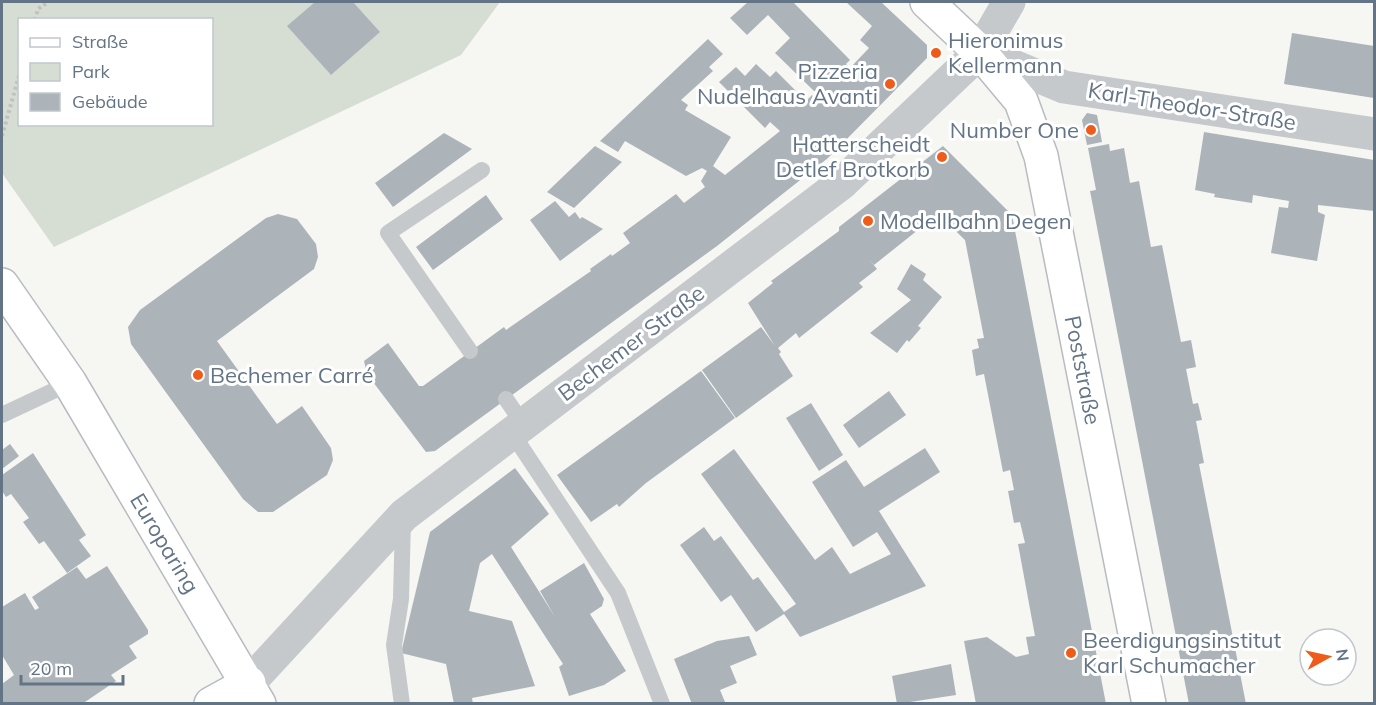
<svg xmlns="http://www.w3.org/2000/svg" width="1376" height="705" viewBox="0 0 1376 705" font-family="Mulish,sans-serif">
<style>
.green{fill:#d6ded3;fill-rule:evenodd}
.building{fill:#acb4ba}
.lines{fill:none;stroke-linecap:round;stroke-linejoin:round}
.secondary-casing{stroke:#b7bcc1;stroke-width:36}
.path{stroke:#bfc1c3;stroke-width:4;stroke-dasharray:3 3;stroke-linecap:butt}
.lane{stroke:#c5c9cc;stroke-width:16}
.street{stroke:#c5c9cc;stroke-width:33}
.secondary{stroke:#fff;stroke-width:33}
.poi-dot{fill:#ef5c1a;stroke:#fff;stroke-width:2}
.labels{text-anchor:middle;stroke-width:6;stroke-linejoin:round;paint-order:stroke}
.poi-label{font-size:22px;fill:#637486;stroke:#fff;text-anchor:start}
.street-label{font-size:22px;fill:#637486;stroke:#fff}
</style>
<rect width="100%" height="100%" fill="#f6f6f2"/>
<path class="green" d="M 2,2 L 500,2 L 461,55 L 54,247 L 2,173 ZM 20,20 L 212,20 L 212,124 L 20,124 Z"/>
<path class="building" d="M 315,2 L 353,2 L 380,32 L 331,75 L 287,26 Z
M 748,2 L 793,2 L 850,60 L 846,64 L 850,68 L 869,48 L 860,40 L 872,26 L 846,2 L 881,2 L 927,45 L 927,58 L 828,158 L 717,246 L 435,451 L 426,452 L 367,374 L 364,361 L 388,343 L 419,386 L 423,386 L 504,327 L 506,330 L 591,271 L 590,269 L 611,254 L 612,256 L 630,243 L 623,233 L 676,194 L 684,203 L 705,187 L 701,181 L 707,171 L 702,168 L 686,176 L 625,141 L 618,152 L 600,141 L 708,39 L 723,54 L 709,67 L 713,71 L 681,100 L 688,105 L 685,110 L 731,137 L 713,166 L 725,175 L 780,131 L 770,122 L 765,128 L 719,82 L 736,67 L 745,76 L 756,64 L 770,77 L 776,71 L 806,101 L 812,95 L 817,101 L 826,93 L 814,91 L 775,53 L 790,38 L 768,15 L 747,35 L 730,18 Z
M 1292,33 L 1374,46 L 1374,98 L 1284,84 Z
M 1087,113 L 1097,115 L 1102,142 L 1087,145 L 1082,120 Z
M 1204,132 L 1374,160 L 1374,211 L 1318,205 L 1318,212 L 1325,215 L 1317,261 L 1271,253 L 1279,207 L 1288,208 L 1289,201 L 1253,195 L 1252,203 L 1214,197 L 1215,194 L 1195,190 Z
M 444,133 L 472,149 L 393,207 L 375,183 Z
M 1109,144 L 1110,151 L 1124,148 L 1130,183 L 1139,181 L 1151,247 L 1162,245 L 1181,342 L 1191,340 L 1196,367 L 1186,369 L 1193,404 L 1198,403 L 1202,420 L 1196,421 L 1204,463 L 1199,464 L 1246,704 L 1189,704 L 1090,191 L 1096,190 L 1088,148 Z
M 595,146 L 622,162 L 574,208 L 547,192 Z
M 943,146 L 1012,215 L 1106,704 L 976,704 L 964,641 L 987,637 L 1016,657 L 1029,654 L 1026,637 L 1035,636 L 1018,544 L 1025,543 L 1020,522 L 1014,523 L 1008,491 L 1014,490 L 1010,470 L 1003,472 L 984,374 L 976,376 L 972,350 L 979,348 L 977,339 L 984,338 L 965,240 L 938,214 L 874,265 L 868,258 L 877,269 L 859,283 L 863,287 L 799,338 L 796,333 L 778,348 L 781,352 L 779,354 L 793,376 L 736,418 L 702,370 L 761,327 L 775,346 L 748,303 L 773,283 L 771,281 L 839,231 L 839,227 Z
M 486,195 L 503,219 L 433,270 L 416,247 Z
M 555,201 L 569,217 L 575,212 L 580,219 L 582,217 L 603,229 L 560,261 L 530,220 Z
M 278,214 L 297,219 L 316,244 L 318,257 L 314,269 L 217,341 L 277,424 L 302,406 L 331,448 L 333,460 L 327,475 L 273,512 L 258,512 L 243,499 L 131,344 L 128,327 L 140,310 L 266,218 Z
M 911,264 L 926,274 L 923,280 L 942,297 L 918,326 L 921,328 L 909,342 L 907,340 L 897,353 L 870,333 L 911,300 L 897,289 Z
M 701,371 L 735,418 L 646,483 L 619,507 L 617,504 L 591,522 L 557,475 Z
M 889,391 L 906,415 L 859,448 L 843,425 Z
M 811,403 L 843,455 L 819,471 L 786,418 Z
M 10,444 L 19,456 L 2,469 L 2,450 Z
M 925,448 L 940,472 L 879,511 L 926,586 L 815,631 L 800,637 L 784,614 L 756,632 L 731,595 L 721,602 L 680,545 L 704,527 L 714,541 L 721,536 L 753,580 L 758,577 L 784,612 L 796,604 L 701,474 L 734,449 L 815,560 L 832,547 L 850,574 L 891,554 L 877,532 L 853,547 L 812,482 L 846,460 L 864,487 Z
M 33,453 L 86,535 L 79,540 L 91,556 L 67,573 L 44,541 L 39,544 L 23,522 L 29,518 L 11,494 L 6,497 L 2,491 L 2,475 Z
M 515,468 L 549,514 L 511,547 L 555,617 L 540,591 L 584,563 L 604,599 L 602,606 L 590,614 L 626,671 L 604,685 L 569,696 L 559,667 L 563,664 L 492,554 L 480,563 L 469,611 L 512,621 L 535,686 L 472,698 L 473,704 L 454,704 L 446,664 L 401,653 L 430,532 Z
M 107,566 L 148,630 L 148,634 L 129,646 L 137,658 L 111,675 L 116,681 L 82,704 L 2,704 L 2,684 L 14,675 L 2,655 L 2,607 L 25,593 L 35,610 L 39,608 L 32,597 L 77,567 L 86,579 Z
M 749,636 L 757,655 L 730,666 L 737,683 L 720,690 L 725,702 L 692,704 L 674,659 L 717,641 Z
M 951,664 L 956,695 L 897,704 L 892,676 Z"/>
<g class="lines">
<defs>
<path id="secondary" d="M 927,2 L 980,52 L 1021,101 L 1041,156 L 1149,704
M 2,285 L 70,383 L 259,704
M 211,704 L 249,683"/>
</defs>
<use href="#secondary" class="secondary-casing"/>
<path class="path" d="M 35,20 L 38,9 L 48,2
M 2,136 L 20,72"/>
<path class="lane" d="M 470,351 L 388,233 L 482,170
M 506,399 L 523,424
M 2,415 L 70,383
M 512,433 L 618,593 L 662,704
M 402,704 L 394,645 L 401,599 L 403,520"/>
<path class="street" d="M 980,52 L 1064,87 L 1374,134
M 249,683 L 404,515 L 842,183 L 980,52 L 1009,2"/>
<use href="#secondary" class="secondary"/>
</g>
<g class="poi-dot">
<circle cx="936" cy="53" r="6"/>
<circle cx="890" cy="84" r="6"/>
<circle cx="1091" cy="130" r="6"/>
<circle cx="942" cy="157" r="6"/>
<circle cx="868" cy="221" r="6"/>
<circle cx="198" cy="375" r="6"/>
<circle cx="1071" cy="653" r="6"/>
</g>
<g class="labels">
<g class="poi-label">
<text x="948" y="48">Hieronimus<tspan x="948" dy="25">Kellermann</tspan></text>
<text x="878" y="79" text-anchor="end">Pizzeria<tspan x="878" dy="25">Nudelhaus Avanti</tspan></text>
<text x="1079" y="138" text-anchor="end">Number One</text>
<text x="930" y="152" text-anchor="end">Hatterscheidt<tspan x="930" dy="25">Detlef Brotkorb</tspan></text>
<text x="880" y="229">Modellbahn Degen</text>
<text x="210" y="383">Bechemer Carré</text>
<text x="1083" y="648">Beerdigungsinstitut<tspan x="1083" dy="25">Karl Schumacher</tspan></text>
</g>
<g class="street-label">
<text transform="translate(1192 106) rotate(9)" y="8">Karl-Theodor-Straße</text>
<text transform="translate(631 343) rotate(-37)" y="8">Bechemer Straße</text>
<text transform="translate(1083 370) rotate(79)" y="8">Poststraße</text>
<text transform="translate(165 543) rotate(59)" y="8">Europaring</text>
</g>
</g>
<rect width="1376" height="705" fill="none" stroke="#637486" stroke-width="6"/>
<rect x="18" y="18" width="195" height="108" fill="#ffffff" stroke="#c1c7cf" stroke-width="1.5"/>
<rect x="30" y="38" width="30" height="9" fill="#ffffff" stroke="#c1c7cf" stroke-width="1.5"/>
<text x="72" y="48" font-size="18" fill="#637486">Straße</text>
<rect x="30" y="63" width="30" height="18" fill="#d6ded3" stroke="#c1c7cf" stroke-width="1.5"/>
<text x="72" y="78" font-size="18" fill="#637486">Park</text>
<rect x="30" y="93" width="30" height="18" fill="#acb4ba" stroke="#c1c7cf" stroke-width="1.5"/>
<text x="72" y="108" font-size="18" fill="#637486">Gebäude</text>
<g transform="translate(1328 657) rotate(82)"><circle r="28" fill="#ffffff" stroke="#c1c7cf" stroke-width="1.5"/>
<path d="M0-4.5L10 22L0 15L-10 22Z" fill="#ef5c1a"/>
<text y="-9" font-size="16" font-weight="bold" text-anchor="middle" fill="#637486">N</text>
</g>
<path d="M21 675v9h102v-9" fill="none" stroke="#637486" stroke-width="3"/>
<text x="30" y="675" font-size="18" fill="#637486" stroke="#ffffff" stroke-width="4.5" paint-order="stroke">20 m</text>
</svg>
